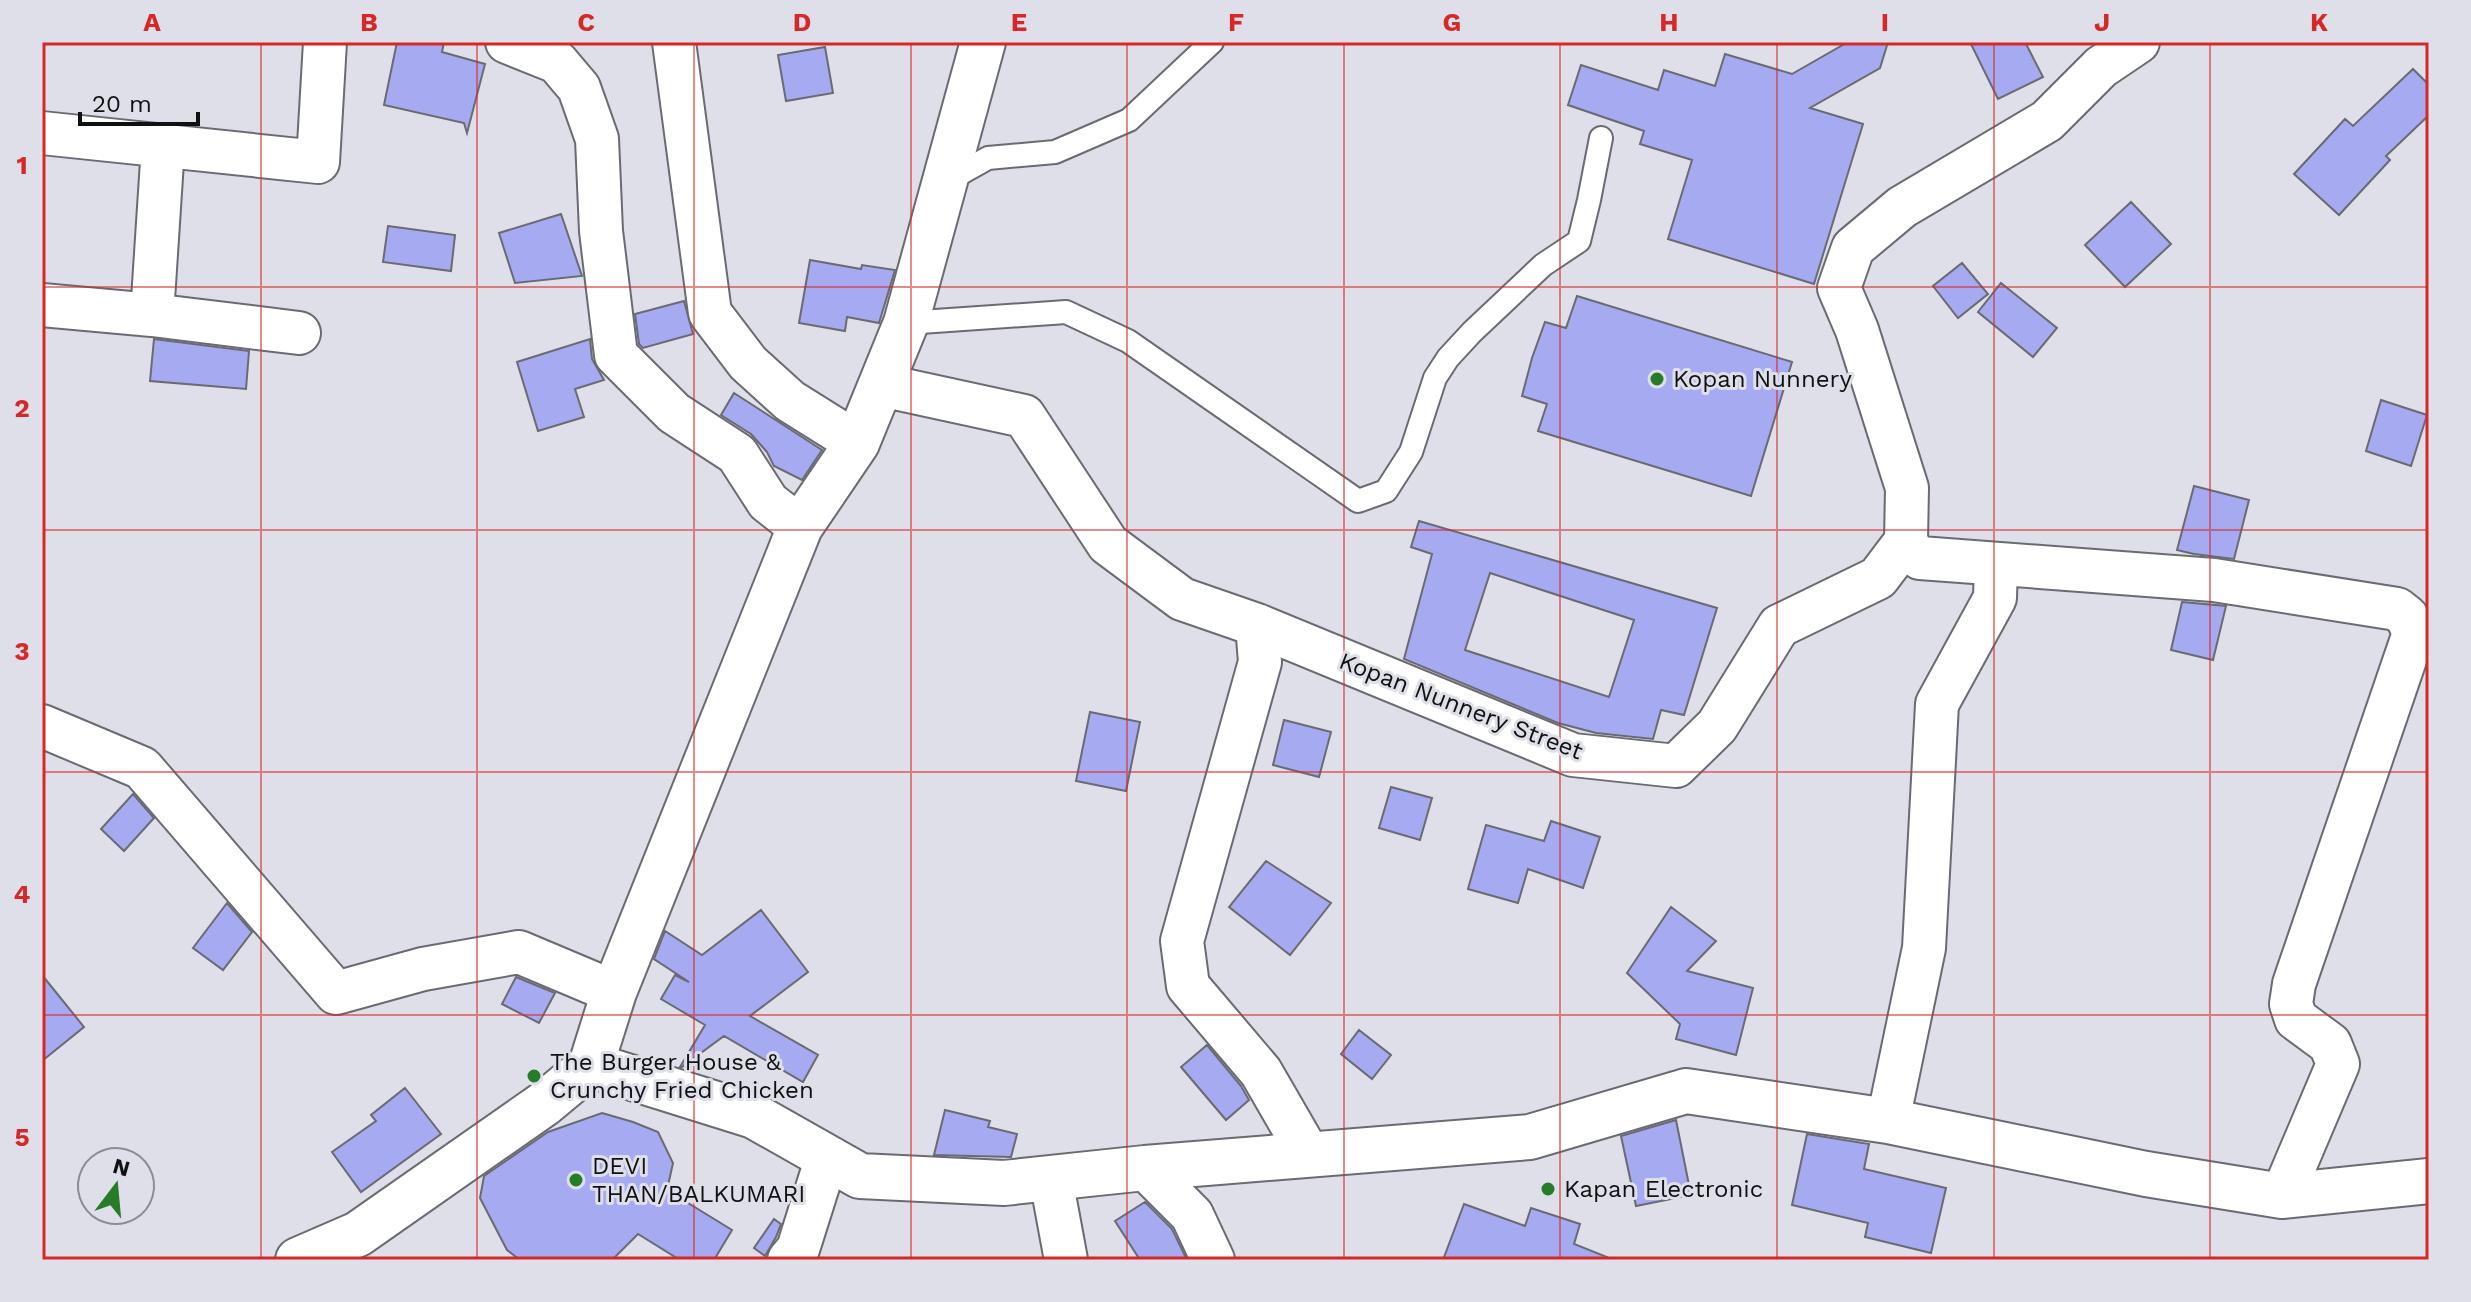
<svg xmlns="http://www.w3.org/2000/svg" width="2471" height="1302" viewBox="0 0 2471 1302" font-family="'Work Sans',sans-serif">
<style>
.building{fill:#a6abf1;stroke:#6a6a72;stroke-width:2;fill-rule:evenodd}
.lines{fill:none;stroke-linecap:round;stroke-linejoin:round}
.service-casing{stroke:#6a6b72;stroke-width:26}
.minor-casing{stroke:#6a6b72;stroke-width:46}
.tertiary-casing{stroke:#6a6b72;stroke-width:48}
.secondary-casing{stroke:#6a6b72;stroke-width:48}
.service{stroke:#fff;stroke-width:22}
.minor{stroke:#fff;stroke-width:42}
.tertiary{stroke:#fff;stroke-width:44}
.secondary{stroke:#fff;stroke-width:44}
.grid{fill:none;stroke:#d62828;stroke-width:2;stroke-opacity:0.55}
.poi-dot{fill:#267c29;stroke:#dedfe8;stroke-width:3}
.labels{text-anchor:middle;stroke-width:6;stroke-linejoin:round;paint-order:stroke}
.poi-label{font-size:24px;fill:#101113;stroke:#dedfe8;text-anchor:start}
.street-label{font-size:24px;fill:#101113;stroke:#dedfe8}
.neatline{fill:none;stroke:#d62828;stroke-width:3}
.grid-label{font-size:26px;text-anchor:middle;font-weight:bold;fill:#d62828}
</style>
<rect width="100%" height="100%" fill="#dedfe8"/>
<path class="building" d="M 397,42 L 444,42 L 442,52 L 485,64 L 467,133 L 464,123 L 384,105 Z
M 1848,42 L 1888,42 L 1880,68 L 1810,108 L 1863,124 L 1814,284 L 1668,239 L 1692,160 L 1640,144 L 1644,131 L 1568,105 L 1581,65 L 1658,90 L 1664,70 L 1715,86 L 1725,54 L 1792,74 Z
M 1970,42 L 2025,42 L 2043,77 L 1998,99 Z
M 825,47 L 833,93 L 786,101 L 778,55 Z
M 2413,69 L 2429,85 L 2429,115 L 2386,156 L 2390,160 L 2339,215 L 2294,174 L 2345,119 L 2353,126 Z
M 2131,202 L 2171,244 L 2125,287 L 2085,245 Z
M 561,214 L 582,276 L 515,283 L 499,233 Z
M 388,226 L 455,235 L 451,271 L 383,262 Z
M 810,260 L 861,269 L 862,265 L 895,270 L 879,323 L 847,317 L 845,331 L 799,323 Z
M 1962,263 L 1988,294 L 1958,318 L 1933,286 Z
M 2001,283 L 2057,328 L 2033,357 L 1978,312 Z
M 1577,296 L 1792,362 L 1751,496 L 1538,431 L 1547,404 L 1522,396 L 1532,358 L 1545,322 L 1566,328 Z
M 684,301 L 693,334 L 643,348 L 639,344 L 635,314 Z
M 154,339 L 249,351 L 246,389 L 150,381 Z
M 590,339 L 592,359 L 604,380 L 575,389 L 584,417 L 538,431 L 517,362 Z
M 734,393 L 822,450 L 802,480 L 774,466 L 767,452 L 751,434 L 721,415 Z
M 2381,400 L 2427,415 L 2411,466 L 2366,451 Z
M 2194,486 L 2249,500 L 2234,559 L 2194,554 L 2177,550 Z
M 1419,521 L 1717,608 L 1684,715 L 1661,710 L 1653,739 L 1596,733 L 1558,723 L 1404,659 L 1432,554 L 1411,547 ZM 1490,573 L 1634,620 L 1609,697 L 1465,650 Z
M 2182,602 L 2226,606 L 2213,660 L 2171,650 Z
M 1090,712 L 1140,722 L 1126,791 L 1076,781 Z
M 1284,720 L 1331,732 L 1319,777 L 1273,765 Z
M 1391,787 L 1432,798 L 1420,840 L 1379,828 Z
M 133,794 L 154,818 L 124,851 L 101,829 Z
M 1551,821 L 1600,837 L 1583,888 L 1528,869 L 1518,903 L 1468,889 L 1486,825 L 1544,841 Z
M 1266,861 L 1331,903 L 1290,955 L 1229,907 Z
M 227,903 L 252,932 L 223,970 L 193,948 Z
M 1671,907 L 1716,941 L 1687,971 L 1753,988 L 1736,1055 L 1676,1039 L 1680,1024 L 1627,973 Z
M 761,910 L 808,972 L 750,1016 L 818,1055 L 803,1082 L 724,1036 L 682,1067 L 680,1067 L 705,1025 L 661,999 L 675,975 L 689,982 L 654,959 L 665,931 L 702,955 Z
M 42,975 L 84,1027 L 42,1061 Z
M 516,977 L 555,993 L 539,1023 L 502,1004 Z
M 1359,1030 L 1391,1055 L 1372,1079 L 1341,1054 Z
M 1207,1045 L 1241,1086 L 1249,1100 L 1226,1120 L 1181,1067 Z
M 405,1088 L 441,1134 L 361,1192 L 332,1152 L 376,1121 L 371,1115 Z
M 945,1110 L 990,1121 L 988,1127 L 1017,1134 L 1011,1157 L 934,1155 Z
M 602,1113 L 633,1122 L 658,1132 L 673,1163 L 667,1190 L 732,1230 L 714,1260 L 680,1260 L 638,1234 L 612,1260 L 520,1260 L 507,1250 L 480,1198 L 484,1176 L 548,1132 Z
M 1676,1120 L 1691,1195 L 1636,1206 L 1621,1136 Z
M 1807,1134 L 1869,1144 L 1864,1169 L 1946,1188 L 1931,1253 L 1865,1237 L 1868,1223 L 1792,1205 Z
M 1145,1202 L 1172,1229 L 1187,1260 L 1140,1260 L 1115,1221 Z
M 1464,1204 L 1525,1226 L 1531,1208 L 1580,1224 L 1574,1244 L 1607,1257 L 1606,1260 L 1443,1260 Z
M 774,1219 L 781,1224 L 776,1237 L 765,1256 L 754,1248 Z"/>
<g class="lines">
<defs>
<path id="service" d="M 945,182 L 988,158 L 1055,152 L 1129,120 L 1212,42
M 906,323 L 1066,312 L 1128,341 L 1358,501 L 1386,491 L 1411,452 L 1435,378 L 1448,358 L 1472,332 L 1543,265 L 1579,241 L 1589,200 L 1601,138"/>
<path id="minor" d="M 507,42 L 557,62 L 579,88 L 597,139 L 601,231 L 616,355 L 674,413 L 737,454 L 768,502 L 800,527
M 674,42 L 710,313 L 748,363 L 790,401 L 857,443
M 2138,42 L 2101,67 L 2047,121 L 1902,207 L 1853,248 L 1839,288 L 1857,330 L 1907,488 L 1906,541 L 1912,552 L 1920,558 L 2214,580 L 2397,609 L 2407,617 L 2414,633 L 2294,984 L 2291,1004 L 2296,1019 L 2330,1044 L 2338,1064 L 2282,1196
M 42,133 L 318,162 L 325,42
M 42,305 L 152,315 L 299,333
M 152,315 L 163,146
M 881,385 L 1024,416 L 1108,544 L 1182,599 L 1257,625 L 1260,662 L 1182,941 L 1188,986 L 1261,1072 L 1309,1155
M 1257,625 L 1573,755 L 1676,766 L 1717,726 L 1779,626 L 1878,578 L 1906,541
M 42,726 L 142,768 L 336,993 L 423,969 L 519,952 L 614,992
M 1888,1121 L 1924,948 L 1937,704 L 1995,598 L 1996,564
M 1145,1168 L 1192,1215 L 1213,1260
M 1051,1179 L 1066,1260
M 789,1260 L 798,1249 L 827,1157"/>
<path id="tertiary" d="M 591,1065 L 614,992 L 800,527 L 857,443 L 906,323 L 983,42"/>
<path id="secondary" d="M 298,1260 L 358,1234 L 544,1104 L 591,1065 L 754,1116 L 860,1176 L 1004,1183 L 1145,1168 L 1530,1137 L 1686,1091 L 1888,1121 L 2146,1174 L 2282,1196 L 2429,1181"/>
</defs>
<use href="#service" class="service-casing"/>
<use href="#minor" class="minor-casing"/>
<use href="#tertiary" class="tertiary-casing"/>
<use href="#secondary" class="secondary-casing"/>
<use href="#service" class="service"/>
<use href="#minor" class="minor"/>
<use href="#tertiary" class="tertiary"/>
<use href="#secondary" class="secondary"/>
</g>
<path class="grid" d="M 261,42 L 261,1260M 477,42 L 477,1260M 694,42 L 694,1260M 911,42 L 911,1260M 1127,42 L 1127,1260M 1344,42 L 1344,1260M 1560,42 L 1560,1260M 1777,42 L 1777,1260M 1994,42 L 1994,1260M 2210,42 L 2210,1260M 42,287 L 2429,287M 42,530 L 2429,530M 42,772 L 2429,772M 42,1015 L 2429,1015"/>
<g class="poi-dot">
<circle cx="1657" cy="379" r="8"/>
<circle cx="534" cy="1076" r="8"/>
<circle cx="576" cy="1180" r="8"/>
<circle cx="1548" cy="1189" r="8"/>
</g>
<g class="labels">
<g class="poi-label">
<text x="1673" y="387">Kopan Nunnery</text>
<text x="550" y="1070">The Burger House &amp;<tspan x="550" dy="28">Crunchy Fried Chicken</tspan></text>
<text x="592" y="1174">DEVI<tspan x="592" dy="28">THAN/BALKUMARI</tspan></text>
<text x="1564" y="1197">Kapan Electronic</text>
</g>
<g class="street-label">
<text transform="translate(1461 706) rotate(21)" y="8">Kopan Nunnery Street</text>
</g>
</g>
<rect width="2471" height="1302" fill="none" stroke="#dedfe8" stroke-width="88"/>
<g transform="translate(116 1186) rotate(16)"><circle r="38" fill="#dedfe8" stroke="#8c8d93" stroke-width="2"/>
<path d="M0-6L14 30L0 20L-14 30Z" fill="#267c29"/>
<text y="-12" font-size="22" font-weight="bold" text-anchor="middle" fill="#101113">N</text>
</g>
<path d="M80 112v12h118v-12" fill="none" stroke="#101113" stroke-width="4"/>
<text x="92" y="112" font-size="24" fill="#101113" stroke="#dedfe8" stroke-width="6" paint-order="stroke">20 m</text>
<rect x="44" y="44" width="2383" height="1214" class="neatline"/>
<g class="grid-label">
<text x="152" y="31">A</text>
<text x="369" y="31">B</text>
<text x="586" y="31">C</text>
<text x="802" y="31">D</text>
<text x="1019" y="31">E</text>
<text x="1236" y="31">F</text>
<text x="1452" y="31">G</text>
<text x="1669" y="31">H</text>
<text x="1885" y="31">I</text>
<text x="2102" y="31">J</text>
<text x="2319" y="31">K</text>
<text x="22" y="174">1</text>
<text x="22" y="417">2</text>
<text x="22" y="660">3</text>
<text x="22" y="903">4</text>
<text x="22" y="1146">5</text>
</g>
</svg>
